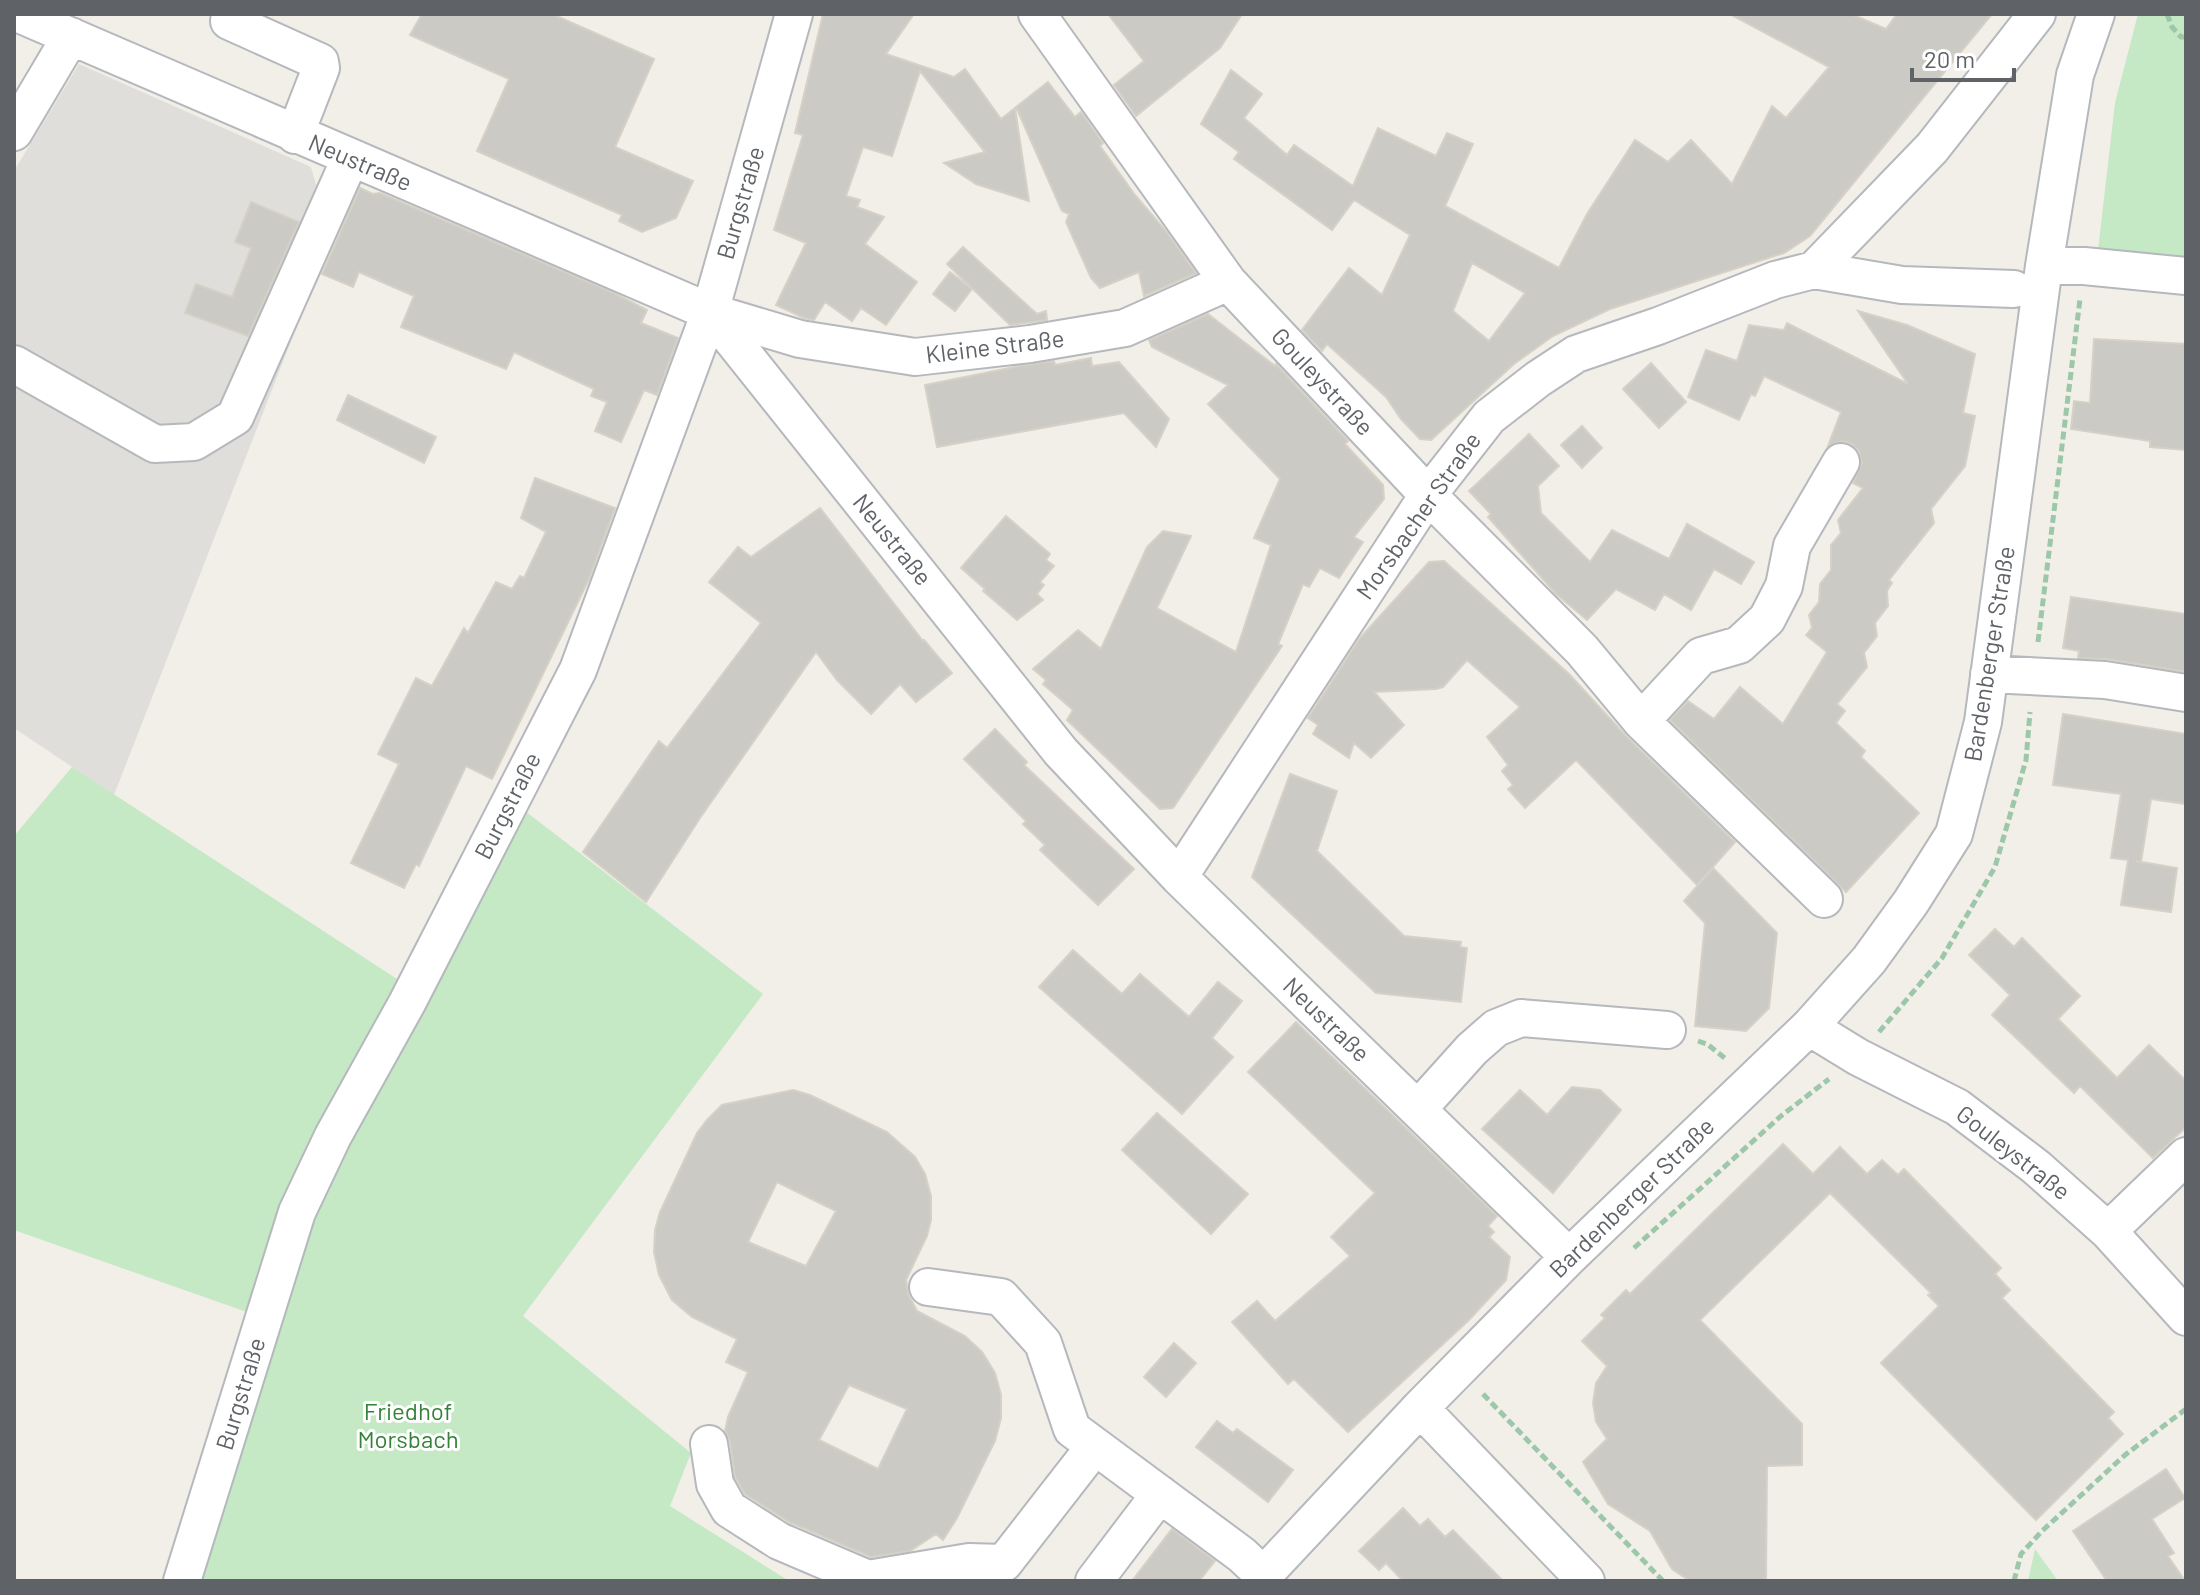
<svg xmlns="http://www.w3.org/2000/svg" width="2200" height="1595" viewBox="0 0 2200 1595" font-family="Barlow,sans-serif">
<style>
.industrial{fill:#e0deda}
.green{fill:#c5e8c5}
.building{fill:#cccac5;stroke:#d6d1c6;stroke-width:2;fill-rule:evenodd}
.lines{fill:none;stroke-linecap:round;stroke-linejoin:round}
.minor-casing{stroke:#b5b8bc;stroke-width:40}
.path{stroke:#9cc7a9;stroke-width:5;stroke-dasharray:8 4;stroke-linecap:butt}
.minor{stroke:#fff;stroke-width:36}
.labels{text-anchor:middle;stroke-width:6;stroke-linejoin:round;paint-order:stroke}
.street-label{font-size:24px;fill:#5f6368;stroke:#fff}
.park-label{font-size:24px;fill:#348238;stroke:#fff}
</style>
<rect width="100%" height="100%" fill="#f1efe8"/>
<path class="industrial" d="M 79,64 L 311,167 L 316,185 L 305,224 L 332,236 L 114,795 L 14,728 L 14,171 Z"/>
<path class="green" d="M 2138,14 L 2186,14 L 2186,269 L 2097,259 L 2115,103 Z
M 72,767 L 423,996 L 525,811 L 763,994 L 523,1316 L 691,1453 L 670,1506 L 789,1581 L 200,1581 L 275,1322 L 14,1230 L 14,836 Z
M 2035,1549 L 2058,1581 L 2028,1581 Z"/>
<path class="building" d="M 422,14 L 552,14 L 654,59 L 615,147 L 693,181 L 676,218 L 642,232 L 619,221 L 622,215 L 477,151 L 509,79 L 410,35 Z
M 823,14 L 914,14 L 886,54 L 954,77 L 965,69 L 1001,119 L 1015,108 L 1029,201 L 976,184 L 944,163 L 985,152 L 920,71 L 892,156 L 863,147 L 846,196 L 860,200 L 857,207 L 884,217 L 865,244 L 917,282 L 886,325 L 861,308 L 852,321 L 825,302 L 814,320 L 804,318 L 776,305 L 806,243 L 774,230 L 803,135 L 795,133 Z
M 1108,14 L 1242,14 L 1220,48 L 1136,116 L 1114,85 L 1144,61 Z
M 1730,14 L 1851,14 L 1886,29 L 1897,14 L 1992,14 L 1810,236 L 1784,253 L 1610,309 L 1553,336 L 1514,364 L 1431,440 L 1420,439 L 1401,419 L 1386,397 L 1327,344 L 1322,351 L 1302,330 L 1349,268 L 1382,295 L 1410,235 L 1354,200 L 1332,230 L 1234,159 L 1239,152 L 1201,124 L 1231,70 L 1262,94 L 1244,118 L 1287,155 L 1294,145 L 1353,186 L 1378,128 L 1436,156 L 1447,133 L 1473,144 L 1445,206 L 1559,268 L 1587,214 L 1635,140 L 1668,162 L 1691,140 L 1732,184 L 1772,106 L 1786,118 L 1829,67 ZM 1472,263 L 1525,293 L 1489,341 L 1453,311 Z
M 1048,82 L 1075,117 L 1081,112 L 1103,143 L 1100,146 L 1135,195 L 1165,230 L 1196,273 L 1144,296 L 1139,272 L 1100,288 L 1091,278 L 1066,222 L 1069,214 L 1062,211 L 1016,107 Z
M 360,188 L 373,194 L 380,193 L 614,293 L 647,310 L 641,323 L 678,338 L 657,395 L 644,390 L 621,442 L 595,431 L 607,402 L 591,396 L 594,389 L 514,352 L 506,369 L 401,327 L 414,296 L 359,272 L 353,287 L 322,274 Z
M 251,202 L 299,222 L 248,336 L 185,313 L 196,284 L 232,297 L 251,248 L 235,242 Z
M 963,247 L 1037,314 L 1046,311 L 1047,320 L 1010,325 L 947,264 Z
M 950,272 L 972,289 L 955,311 L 933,294 Z
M 1858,311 L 1907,325 L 1975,354 L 1963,413 L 1975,416 L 1965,466 L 1931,509 L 1934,523 L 1889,580 L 1892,583 L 1887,591 L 1888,606 L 1875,623 L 1877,636 L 1864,653 L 1867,667 L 1837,704 L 1845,711 L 1836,723 L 1865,751 L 1861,757 L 1919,813 L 1846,892 L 1670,720 L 1688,701 L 1714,719 L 1740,687 L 1783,724 L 1827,652 L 1806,635 L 1812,628 L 1809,615 L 1819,602 L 1820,584 L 1831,570 L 1831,545 L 1841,533 L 1838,520 L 1863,488 L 1853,483 L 1862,463 L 1859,451 L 1852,444 L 1842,441 L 1828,446 L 1841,412 L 1764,376 L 1755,396 L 1751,394 L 1739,420 L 1688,397 L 1706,350 L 1737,361 L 1749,325 L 1784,330 L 1787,323 L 1908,384 Z
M 1208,314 L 1275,366 L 1276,364 L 1348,441 L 1345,444 L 1383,485 L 1384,499 L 1354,537 L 1363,542 L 1339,578 L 1320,568 L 1309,587 L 1303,584 L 1278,644 L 1282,646 L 1173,808 L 1160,809 L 1067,720 L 1073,710 L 1043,684 L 1046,680 L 1033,669 L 1078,630 L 1101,649 L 1147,547 L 1163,531 L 1191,536 L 1157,608 L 1236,652 L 1271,545 L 1254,538 L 1280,479 L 1208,404 L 1228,385 L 1152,347 L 1149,340 Z
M 2094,339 L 2186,344 L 2186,450 L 2150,447 L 2150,441 L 2071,429 L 2074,401 L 2090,403 Z
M 1091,358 L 1092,366 L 1119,362 L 1169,419 L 1156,447 L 1124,413 L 937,447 L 925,385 L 1019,366 L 1054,361 L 1055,365 Z
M 1651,363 L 1686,402 L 1659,428 L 1623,389 Z
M 348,395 L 436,437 L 424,463 L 337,420 Z
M 1582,426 L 1602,448 L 1582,468 L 1561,445 Z
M 1529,434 L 1559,466 L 1538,486 L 1541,513 L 1590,562 L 1612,530 L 1669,559 L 1687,524 L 1754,562 L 1741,584 L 1714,569 L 1691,610 L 1664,594 L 1655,610 L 1616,589 L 1587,620 L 1556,594 L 1488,517 L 1491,514 L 1469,491 Z
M 535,478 L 615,508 L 589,579 L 492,779 L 466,766 L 419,866 L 416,864 L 404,888 L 351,863 L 399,764 L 378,754 L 416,678 L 432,686 L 464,628 L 468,633 L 496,582 L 512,589 L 520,576 L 524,578 L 546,532 L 521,518 Z
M 820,508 L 923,641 L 924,640 L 952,673 L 916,702 L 900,684 L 871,714 L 837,680 L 816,652 L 700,818 L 646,902 L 583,852 L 659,741 L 667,748 L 761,623 L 709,582 L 738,547 L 751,557 Z
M 1006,516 L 1050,554 L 1046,560 L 1054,566 L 1040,582 L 1044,585 L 1037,594 L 1043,600 L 1017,620 L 983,591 L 985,589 L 961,568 Z
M 1444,561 L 1569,674 L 1626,736 L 1735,842 L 1697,885 L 1576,760 L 1525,808 L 1508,789 L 1513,785 L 1502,771 L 1508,765 L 1487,737 L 1520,707 L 1467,660 L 1443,687 L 1436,689 L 1374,692 L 1404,725 L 1371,758 L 1354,743 L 1349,758 L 1313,734 L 1318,725 L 1308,718 L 1360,638 L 1429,562 Z
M 2071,597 L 2186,614 L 2186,672 L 2108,659 L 2078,658 L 2079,651 L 2063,648 Z
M 2063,714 L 2186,734 L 2186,804 L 2151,799 L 2141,862 L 2136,861 L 2177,868 L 2171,912 L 2121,905 L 2128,860 L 2111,858 L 2121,794 L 2053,785 Z
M 995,729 L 1027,762 L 1024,765 L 1134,869 L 1098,905 L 1040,850 L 1045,845 L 1023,824 L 1026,821 L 964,759 Z
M 1290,774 L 1337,791 L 1317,851 L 1404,936 L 1461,942 L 1460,947 L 1467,948 L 1461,1002 L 1376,993 L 1252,877 Z
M 1713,868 L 1777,933 L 1769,1008 L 1746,1031 L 1695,1026 L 1705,923 L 1684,901 Z
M 1995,929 L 2014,947 L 2022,938 L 2080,996 L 2058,1019 L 2117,1078 L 2149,1045 L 2186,1081 L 2186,1127 L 2153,1158 L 2080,1086 L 2074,1093 L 1992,1015 L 2010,995 L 1969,955 Z
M 1073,950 L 1122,994 L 1140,974 L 1189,1017 L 1218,982 L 1242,1001 L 1212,1038 L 1233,1057 L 1182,1114 L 1039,987 Z
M 1296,1022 L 1497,1216 L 1488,1226 L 1494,1232 L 1489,1237 L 1510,1257 L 1506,1280 L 1469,1320 L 1348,1432 L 1294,1379 L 1288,1384 L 1232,1322 L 1257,1301 L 1275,1321 L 1350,1256 L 1331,1237 L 1375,1193 L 1248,1072 Z
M 1572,1087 L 1600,1090 L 1621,1110 L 1553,1193 L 1482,1129 L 1520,1090 L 1547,1115 Z
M 793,1090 L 810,1095 L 887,1132 L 915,1157 L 925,1174 L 931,1196 L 931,1220 L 927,1236 L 906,1280 L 908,1294 L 917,1311 L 965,1336 L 982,1352 L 995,1373 L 1001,1395 L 1001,1418 L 995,1441 L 957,1518 L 943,1540 L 936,1534 L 910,1551 L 871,1557 L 789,1522 L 745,1494 L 735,1477 L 730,1441 L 725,1431 L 728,1417 L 748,1372 L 726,1362 L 737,1339 L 692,1317 L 672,1300 L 659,1275 L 654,1252 L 655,1230 L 660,1212 L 697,1133 L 707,1120 L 722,1105 ZM 777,1182 L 836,1211 L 806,1266 L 748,1242 ZM 849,1385 L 907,1409 L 878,1469 L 819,1440 Z
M 1157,1113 L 1248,1194 L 1211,1234 L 1122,1150 Z
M 1783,1144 L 1813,1174 L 1840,1147 L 1867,1174 L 1882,1160 L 1898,1175 L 1904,1169 L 2001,1268 L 1995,1274 L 2010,1290 L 2002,1298 L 2114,1412 L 2108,1418 L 2123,1434 L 2036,1520 L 1881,1363 L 1939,1306 L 1928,1295 L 1931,1293 L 1830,1193 L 1700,1320 L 1802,1424 L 1802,1465 L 1767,1466 L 1766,1580 L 1690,1581 L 1672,1569 L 1650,1531 L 1608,1504 L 1583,1462 L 1607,1439 L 1596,1422 L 1593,1403 L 1596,1383 L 1607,1366 L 1582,1341 L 1605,1318 L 1601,1315 L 1626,1290 L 1630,1294 Z
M 1174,1343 L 1196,1363 L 1166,1397 L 1144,1377 Z
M 1217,1421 L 1233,1433 L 1237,1429 L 1293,1470 L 1268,1502 L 1196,1447 Z
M 2166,1469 L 2185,1498 L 2152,1519 L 2174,1553 L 2168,1556 L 2185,1581 L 2107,1581 L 2073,1531 Z
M 1403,1508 L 1420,1526 L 1428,1519 L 1445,1537 L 1453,1530 L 1503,1581 L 1403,1581 L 1386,1563 L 1379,1570 L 1359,1551 Z
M 1172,1529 L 1215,1561 L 1199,1581 L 1132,1581 Z"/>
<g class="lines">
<defs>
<path id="minor" d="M 19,14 L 710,312 L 1061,752 L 1179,877 L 1569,1257
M 1037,14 L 1228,282 L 1428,495 L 1582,650 L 1641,721 L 1824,899
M 229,21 L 320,62 L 321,68 L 295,135
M 14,132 L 71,36
M 2044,266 L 2084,266 L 2186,276
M 1814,270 L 1902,285 L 2014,289
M 710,312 L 800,339 L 915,357 L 1030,344 L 1125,328 L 1228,282
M 14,364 L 155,444 L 194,442 L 235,417 L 350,159
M 1989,674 L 2105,680 L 2186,693
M 1641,721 L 1701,656 L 1739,645 L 1767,619 L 1784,586 L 1792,546 L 1841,462
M 1179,877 L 1428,495 L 1489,417 L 1538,379 L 1576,354 L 1658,326 L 1775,280 L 1814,270 L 1932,148 L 2037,14
M 1809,1027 L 1858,1057 L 1957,1107 L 2036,1167 L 2108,1231 L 2186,1317
M 1418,1109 L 1472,1049 L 1496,1028 L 1521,1018 L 1667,1030
M 2108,1231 L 2186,1156
M 928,1287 L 1001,1297 L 1043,1343 L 1072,1429 L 1242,1555 L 1262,1574
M 1420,1408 L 1586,1581
M 709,1444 L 715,1484 L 729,1509 L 779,1541 L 868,1579 L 969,1562 L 1004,1563 L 1095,1446
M 182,1581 L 297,1212 L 333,1136 L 407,1003 L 578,670 L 710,312 L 794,14
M 1094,1581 L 1160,1494
M 1258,1581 L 1420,1408 L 1569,1257 L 1809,1027 L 1869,960 L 1911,902 L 1954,834 L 1983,722 L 2044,266 L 2075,75 L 2096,14"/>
</defs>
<use href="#minor" class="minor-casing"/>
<path class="path" d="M 2167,14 L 2172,27 L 2181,37 L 2186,37
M 2038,642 L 2080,299
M 1879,1032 L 1942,958 L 1995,867 L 2026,760 L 2030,712
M 1698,1041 L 1707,1044 L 1726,1059
M 1634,1248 L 1781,1116 L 1829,1079
M 1483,1394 L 1663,1581
M 2014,1581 L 2021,1554 L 2042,1531 L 2125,1455 L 2186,1409"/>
<use href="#minor" class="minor"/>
</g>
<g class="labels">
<g class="street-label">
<text transform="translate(360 163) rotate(23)" y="8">Neustraße</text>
<text transform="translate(741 203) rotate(-74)" y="8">Burgstraße</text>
<text transform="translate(995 347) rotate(-7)" y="8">Kleine Straße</text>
<text transform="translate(1322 382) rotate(47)" y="8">Gouleystraße</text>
<text transform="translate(1419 516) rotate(-55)" y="8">Morsbacher Straße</text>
<text transform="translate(892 540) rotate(51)" y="8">Neustraße</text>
<text transform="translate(1990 654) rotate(-81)" y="8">Bardenberger Straße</text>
<text transform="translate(508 806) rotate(-63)" y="8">Burgstraße</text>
<text transform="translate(1326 1020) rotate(44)" y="8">Neustraße</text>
<text transform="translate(2013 1153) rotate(38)" y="8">Gouleystraße</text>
<text transform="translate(1632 1198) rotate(-44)" y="8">Bardenberger Straße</text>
<text transform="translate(241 1394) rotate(-73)" y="8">Burgstraße</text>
</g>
<g class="park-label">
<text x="408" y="1420">Friedhof<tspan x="408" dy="28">Morsbach</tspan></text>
</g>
</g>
<rect width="2200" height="1595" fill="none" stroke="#5f6368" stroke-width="32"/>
<path d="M1912 68v12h102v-12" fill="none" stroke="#5f6368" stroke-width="4"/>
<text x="1924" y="68" font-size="24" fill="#5f6368" stroke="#ffffff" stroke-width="6" paint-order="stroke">20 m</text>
</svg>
